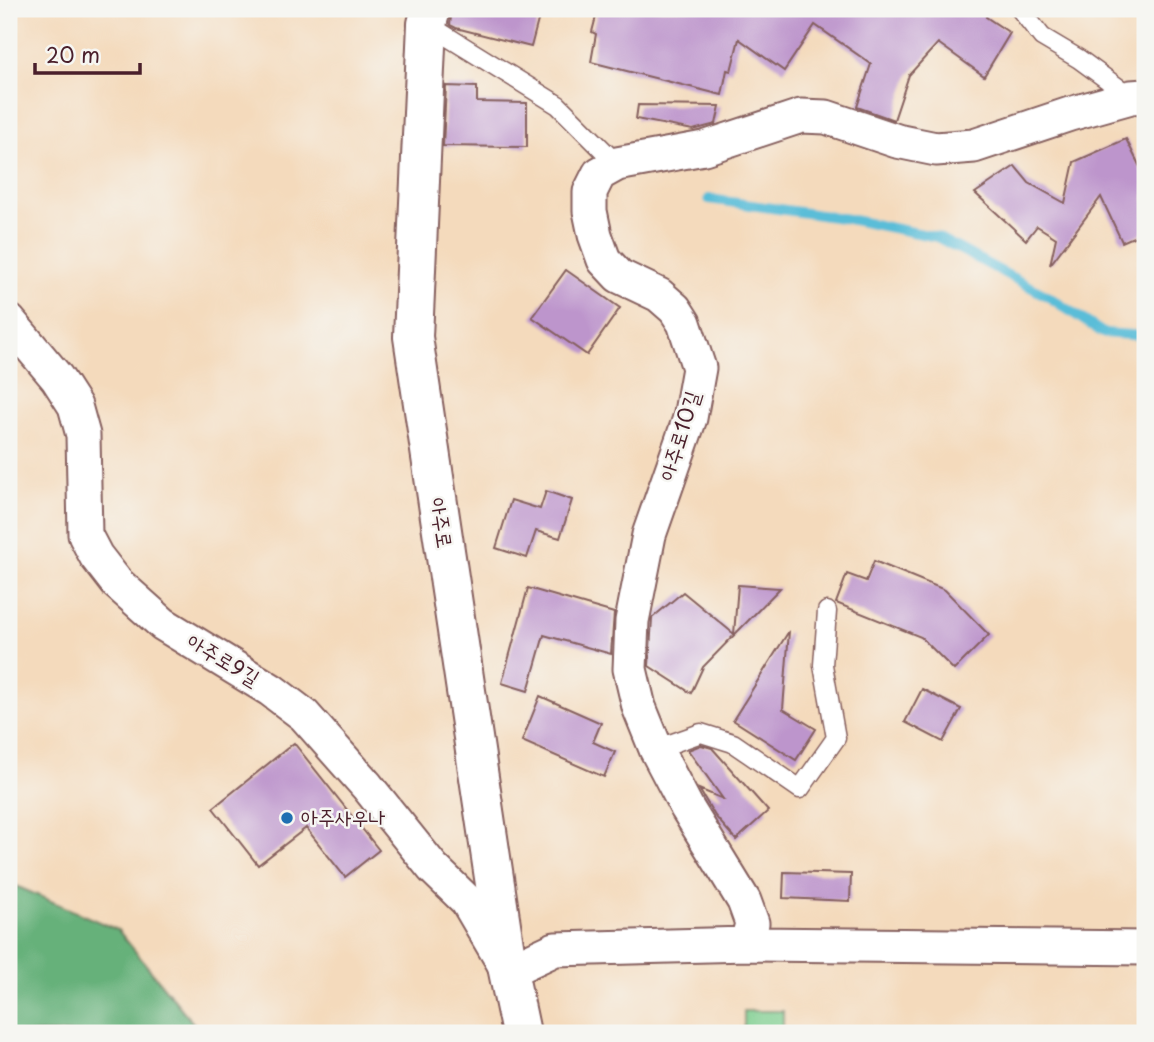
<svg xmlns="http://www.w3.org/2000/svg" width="1154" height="1042" viewBox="0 0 1154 1042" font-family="'Playpen Sans','Poor Story',sans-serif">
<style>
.green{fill:#7ece8f;stroke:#64765d;stroke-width:2}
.forest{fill:#66b17a;stroke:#586852;stroke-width:2}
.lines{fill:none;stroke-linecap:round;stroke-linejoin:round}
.stream{stroke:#5abdd8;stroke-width:10}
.building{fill:#bd95cc}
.service-casing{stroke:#86605e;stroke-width:21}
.minor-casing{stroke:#86605e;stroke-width:37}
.tertiary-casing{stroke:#86605e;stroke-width:42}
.service{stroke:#fff;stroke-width:18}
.minor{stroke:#fff;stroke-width:33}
.tertiary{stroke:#fff;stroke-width:38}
.poi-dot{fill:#1f6fb2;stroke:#f6f6f2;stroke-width:2.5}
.labels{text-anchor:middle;stroke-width:5;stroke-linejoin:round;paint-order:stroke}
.street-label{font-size:21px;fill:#4a1f2b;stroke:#f6f6f2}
.poi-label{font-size:21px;fill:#4a1f2b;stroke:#f6f6f2;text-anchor:start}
</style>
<rect width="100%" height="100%" fill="#f6f6f2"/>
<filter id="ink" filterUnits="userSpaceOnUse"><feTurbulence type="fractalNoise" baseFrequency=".0143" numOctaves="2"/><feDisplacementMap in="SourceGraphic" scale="14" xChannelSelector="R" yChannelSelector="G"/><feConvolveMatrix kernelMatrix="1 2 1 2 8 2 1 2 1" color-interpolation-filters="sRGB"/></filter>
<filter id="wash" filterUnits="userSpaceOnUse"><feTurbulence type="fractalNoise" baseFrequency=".00686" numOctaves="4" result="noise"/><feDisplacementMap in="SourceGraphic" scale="28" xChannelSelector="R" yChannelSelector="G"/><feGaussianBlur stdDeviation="1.57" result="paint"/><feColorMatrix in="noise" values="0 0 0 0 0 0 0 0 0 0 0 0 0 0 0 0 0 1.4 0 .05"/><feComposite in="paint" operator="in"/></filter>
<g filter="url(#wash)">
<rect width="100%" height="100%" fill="#f4dabc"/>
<path class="green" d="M 744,1011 L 783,1011 L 783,1033 L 744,1033 Z"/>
<path class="forest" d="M 9,883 L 118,930 L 201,1033 L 9,1033 Z"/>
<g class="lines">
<path class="stream" d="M 709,199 L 848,219 L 937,237 L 1049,297 L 1103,333 L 1145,336"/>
</g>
<g id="blocks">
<path class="building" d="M 452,9 L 541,9 L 531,47 L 456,28 L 450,25 Z
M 598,9 L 988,9 L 986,17 L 1010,33 L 984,76 L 938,43 L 909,75 L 894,120 L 857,107 L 871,64 L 815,25 L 784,71 L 739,39 L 731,71 L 727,70 L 722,95 L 591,62 L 596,34 L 592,32 Z
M 446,86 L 477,87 L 477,102 L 527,103 L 527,147 L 443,146 Z
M 638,105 L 720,106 L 716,124 L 693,130 L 636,119 Z
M 1126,139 L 1145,177 L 1145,232 L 1122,242 L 1101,197 L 1050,265 L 1056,238 L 1037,226 L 1026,240 L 975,193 L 1015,166 L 1029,183 L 1065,203 L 1074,162 Z
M 566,270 L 620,308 L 587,355 L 532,317 Z
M 546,491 L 572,500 L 560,538 L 536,531 L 527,558 L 496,548 L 511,500 L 540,509 Z
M 874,561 L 945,590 L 989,635 L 954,670 L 921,637 L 836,603 L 847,574 L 866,581 Z
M 738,585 L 780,588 L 703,667 L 691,693 L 649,666 L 652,618 L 683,592 L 734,634 Z
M 528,588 L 614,613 L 611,654 L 544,635 L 528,691 L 502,683 Z
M 789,631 L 783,709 L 816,729 L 796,760 L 733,720 Z
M 922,689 L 961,709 L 943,742 L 905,722 Z
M 540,696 L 601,723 L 593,742 L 615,752 L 604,777 L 522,741 Z
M 294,743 L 379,850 L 345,877 L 306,828 L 258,865 L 213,808 Z
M 701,745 L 712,748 L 768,811 L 736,840 L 715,816 L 699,789 L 723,799 L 688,750 Z
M 784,872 L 851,874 L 850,901 L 783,898 Z"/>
</g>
</g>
<g filter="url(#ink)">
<use href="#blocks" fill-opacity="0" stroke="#86605e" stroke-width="2"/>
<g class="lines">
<defs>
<path id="service" d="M 1020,9 L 1042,37 L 1079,59 L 1131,97
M 427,24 L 558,105 L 617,164
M 656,749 L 701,733 L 733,743 L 800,789 L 836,738 L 823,665 L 827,611"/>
<path id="minor" d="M 9,321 L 57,378 L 75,406 L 83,435 L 85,535 L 96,556 L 117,583 L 163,624 L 271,690 L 304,715 L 367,786 L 433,868 L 467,901 L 508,971 L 555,949 L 747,944 L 1145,948
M 747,944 L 752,923 L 744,901 L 687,808 L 656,749 L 639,707 L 630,669 L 632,621 L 649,535 L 690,418 L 699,368 L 684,323 L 675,309 L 659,295 L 619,276 L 604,260 L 595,235 L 590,211 L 590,192 L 599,174 L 617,164 L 704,148 L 801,116 L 826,117 L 897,141 L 936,149 L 974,146 L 1070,114 L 1131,97 L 1145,96"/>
<path id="tertiary" d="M 431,9 L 427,24 L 413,337 L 508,971 L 521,1033"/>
</defs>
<use href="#service" class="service-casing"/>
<use href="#minor" class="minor-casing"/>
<use href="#tertiary" class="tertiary-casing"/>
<use href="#service" class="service"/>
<use href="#minor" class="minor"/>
<use href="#tertiary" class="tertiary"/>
</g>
</g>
<circle class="poi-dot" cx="287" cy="818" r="7"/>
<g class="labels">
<g class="street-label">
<text transform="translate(680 436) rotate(-73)" y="7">아주로10길</text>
<text transform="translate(441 523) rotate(81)" y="7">아주로</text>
<text transform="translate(223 660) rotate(31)" y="7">아주로9길</text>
</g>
<g class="poi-label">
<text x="301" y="825">아주사우나</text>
</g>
</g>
<rect width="1154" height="1042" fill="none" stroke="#f6f6f2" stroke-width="35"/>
<path d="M35 63v10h105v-10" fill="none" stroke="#4a1f2b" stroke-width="3.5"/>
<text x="46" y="63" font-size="21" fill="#4a1f2b" stroke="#f6f6f2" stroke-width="5" paint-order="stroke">20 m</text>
</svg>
